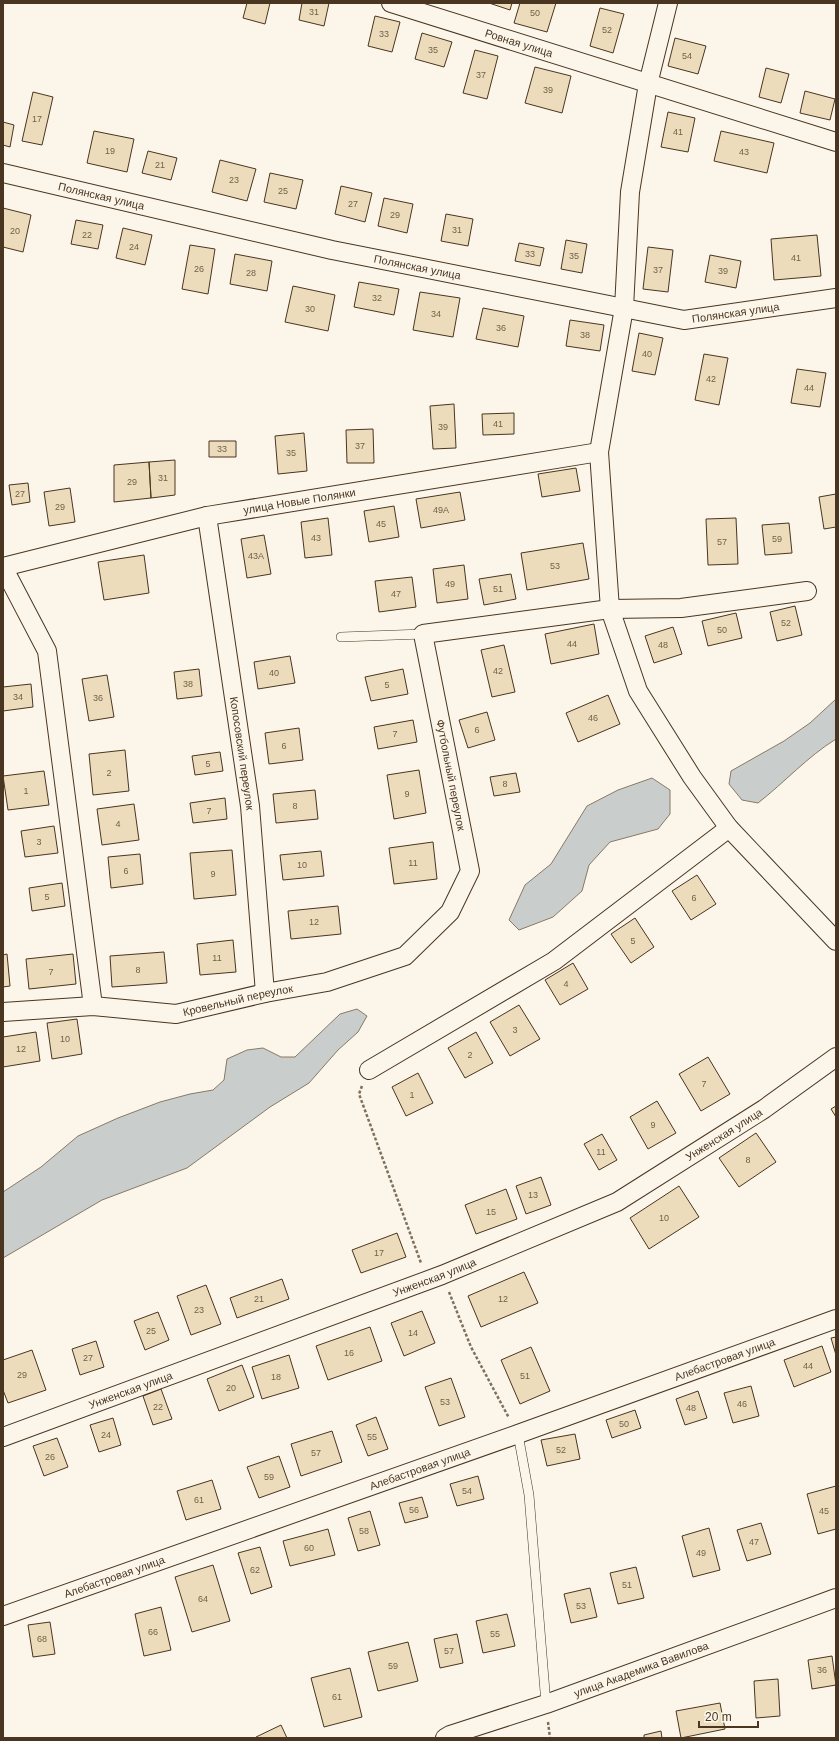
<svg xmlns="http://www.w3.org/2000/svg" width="839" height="1741" viewBox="0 0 839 1741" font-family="Arial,sans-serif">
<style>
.water{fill:#c9cecd;stroke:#887966}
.building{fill:#ecdcbc;stroke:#4a3520}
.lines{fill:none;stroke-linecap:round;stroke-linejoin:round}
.service-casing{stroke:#4a3520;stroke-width:10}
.minor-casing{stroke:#4a3520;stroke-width:20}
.path{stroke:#7f6f5c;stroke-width:2.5;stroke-dasharray:3 2;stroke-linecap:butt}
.service{stroke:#fbf6e9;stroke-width:9}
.minor{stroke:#fbf6e9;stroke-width:18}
.labels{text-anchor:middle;stroke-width:3;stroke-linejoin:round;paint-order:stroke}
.number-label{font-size:9px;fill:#725f47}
.street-label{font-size:11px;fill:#4a3520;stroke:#fbf6e9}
</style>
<rect width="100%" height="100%" fill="#fbf6e9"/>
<path class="water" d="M 836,699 L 836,739 C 807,757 785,782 758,803 L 742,800 L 729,784 L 731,771 L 784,741 L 810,723 Z
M 652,778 L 670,790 L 670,814 L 658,829 L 610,842 L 589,865 L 582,891 L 553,917 L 519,930 L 509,920 L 525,885 L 551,864 L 587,806 L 618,790 Z
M 357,1009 L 367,1016 L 358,1032 L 338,1050 L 309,1083 L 270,1107 L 187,1168 L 102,1200 L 3,1258 L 3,1192 L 41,1167 L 78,1136 L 118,1118 L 160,1102 L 190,1094 L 213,1090 L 224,1080 L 227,1059 L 247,1050 L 263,1048 L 281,1057 L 295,1057 L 340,1014 Z"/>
<path class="building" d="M 247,3 L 270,3 L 265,24 L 243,18 Z
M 302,3 L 329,3 L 324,26 L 299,20 Z
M 489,3 L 512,3 L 510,10 Z
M 520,3 L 556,3 L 547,32 L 514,23 Z
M 600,8 L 624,14 L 613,53 L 590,46 Z
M 375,16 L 400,22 L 392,52 L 368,46 Z
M 422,33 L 452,42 L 444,67 L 415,59 Z
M 675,38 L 706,46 L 698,74 L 668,66 Z
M 475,50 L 498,56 L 487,99 L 463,93 Z
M 535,67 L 571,76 L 562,113 L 525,103 Z
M 766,68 L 789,74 L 781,103 L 759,97 Z
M 805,91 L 835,99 L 830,120 L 800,113 Z
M 33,92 L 53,97 L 42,145 L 22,141 Z
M 668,112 L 695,118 L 688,152 L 661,147 Z
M 3,122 L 14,125 L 10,147 L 3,145 Z
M 94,131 L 134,139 L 127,172 L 87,163 Z
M 721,131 L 774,143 L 767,173 L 714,161 Z
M 148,151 L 177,158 L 171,180 L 142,173 Z
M 220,160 L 256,169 L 247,201 L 212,192 Z
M 270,173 L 303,180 L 296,209 L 264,202 Z
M 341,186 L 372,193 L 365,222 L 335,214 Z
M 384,198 L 413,204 L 407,233 L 378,226 Z
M 3,208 L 31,215 L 23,252 L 3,247 Z
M 446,214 L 473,219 L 468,246 L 441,241 Z
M 76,220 L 103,225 L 98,249 L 71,244 Z
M 123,228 L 152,235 L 145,265 L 116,258 Z
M 817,235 L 821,276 L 774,280 L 771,239 Z
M 566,240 L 587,244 L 582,273 L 561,269 Z
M 519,243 L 544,248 L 540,266 L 515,261 Z
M 190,245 L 215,249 L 208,294 L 182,289 Z
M 648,247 L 673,250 L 668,292 L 643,289 Z
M 235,254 L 272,261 L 267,291 L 230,284 Z
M 710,255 L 741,261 L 736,288 L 705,282 Z
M 359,282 L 399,289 L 394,315 L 354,307 Z
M 293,286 L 335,295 L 328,331 L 285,322 Z
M 420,292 L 460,298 L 453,337 L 413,330 Z
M 483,308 L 524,316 L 518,347 L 476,339 Z
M 570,320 L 604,325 L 600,351 L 566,346 Z
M 639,333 L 663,338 L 655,375 L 632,371 Z
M 704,354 L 728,358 L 719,405 L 695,400 Z
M 797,369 L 826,373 L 820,407 L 791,403 Z
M 454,404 L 456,448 L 433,449 L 430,406 Z
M 514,413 L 514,434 L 483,435 L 482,414 Z
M 373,429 L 374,463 L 347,463 L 346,430 Z
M 304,433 L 307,471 L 278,474 L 275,436 Z
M 209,441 L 236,441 L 236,457 L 209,457 Z
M 175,460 L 175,495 L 151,498 L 149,462 Z
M 149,462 L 151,498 L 114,502 L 114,465 Z
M 576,468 L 580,491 L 542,497 L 538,474 Z
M 28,483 L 30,502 L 12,505 L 9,485 Z
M 70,488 L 75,522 L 49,526 L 44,492 Z
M 460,492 L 465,520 L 421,528 L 416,499 Z
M 836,494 L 836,527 L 824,529 L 819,497 Z
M 394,506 L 399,537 L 369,542 L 364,511 Z
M 328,518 L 332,555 L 305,558 L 301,522 Z
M 736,518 L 738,564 L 708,565 L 706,519 Z
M 789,523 L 792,553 L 765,555 L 762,525 Z
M 264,535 L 271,574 L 247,578 L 241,539 Z
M 583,543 L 589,579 L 527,590 L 521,553 Z
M 144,555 L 149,593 L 104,600 L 98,562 Z
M 464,565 L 468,599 L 437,603 L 433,569 Z
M 511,574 L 516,599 L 484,605 L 479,579 Z
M 412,577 L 416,607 L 379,612 L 375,581 Z
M 795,606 L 802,635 L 777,641 L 770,612 Z
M 736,613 L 742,638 L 708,646 L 702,621 Z
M 594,624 L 599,654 L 551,664 L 545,634 Z
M 673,627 L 682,654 L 654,663 L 645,636 Z
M 504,645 L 515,692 L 492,697 L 481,650 Z
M 290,656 L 295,683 L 258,689 L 254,662 Z
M 199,669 L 202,696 L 177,699 L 174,672 Z
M 403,669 L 408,694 L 371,701 L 365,677 Z
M 107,675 L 114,717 L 89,721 L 82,679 Z
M 31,684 L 33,707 L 3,711 L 3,687 Z
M 608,695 L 620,724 L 578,742 L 566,713 Z
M 487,712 L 495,740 L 468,748 L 459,720 Z
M 413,720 L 417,742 L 378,749 L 374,727 Z
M 299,728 L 303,760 L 269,764 L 265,733 Z
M 125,750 L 129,791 L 93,795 L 89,754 Z
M 220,752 L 223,771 L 195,775 L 192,756 Z
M 419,770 L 426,813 L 394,819 L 387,775 Z
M 44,771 L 49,805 L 8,810 L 3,776 Z
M 516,773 L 520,792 L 494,796 L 490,777 Z
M 315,790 L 318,819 L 276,823 L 273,794 Z
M 225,798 L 227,819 L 193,823 L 190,803 Z
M 134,804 L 139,840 L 102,845 L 97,809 Z
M 54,826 L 58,853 L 25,857 L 21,831 Z
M 433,842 L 437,879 L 394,884 L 389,848 Z
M 232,850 L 236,895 L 194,899 L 190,853 Z
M 321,851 L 324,876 L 283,880 L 280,855 Z
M 140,854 L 143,884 L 111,888 L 108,857 Z
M 697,875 L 716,904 L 691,920 L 672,891 Z
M 62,883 L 65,906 L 32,911 L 29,888 Z
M 338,906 L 341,934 L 291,939 L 288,911 Z
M 635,918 L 654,947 L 631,963 L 611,934 Z
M 233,940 L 236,972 L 200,975 L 197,944 Z
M 164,952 L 167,983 L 112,987 L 110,956 Z
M 7,954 L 10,986 L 3,987 L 3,955 Z
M 73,954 L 76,984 L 29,989 L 26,959 Z
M 573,963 L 588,989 L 560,1005 L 545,980 Z
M 519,1005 L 540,1039 L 510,1056 L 490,1022 Z
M 77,1019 L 82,1054 L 52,1059 L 47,1023 Z
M 36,1032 L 40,1061 L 3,1067 L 3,1037 Z
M 476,1032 L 493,1063 L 465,1078 L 448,1048 Z
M 708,1057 L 730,1094 L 701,1111 L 679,1074 Z
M 418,1073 L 433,1103 L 406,1116 L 392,1087 Z
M 657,1101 L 676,1133 L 648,1149 L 630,1117 Z
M 836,1106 L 836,1117 L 831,1109 Z
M 756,1133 L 776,1162 L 739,1187 L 719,1158 Z
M 602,1134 L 617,1160 L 599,1170 L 584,1144 Z
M 541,1177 L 551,1205 L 526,1214 L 516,1186 Z
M 679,1186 L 699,1217 L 649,1249 L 630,1218 Z
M 506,1189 L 517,1219 L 476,1234 L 465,1205 Z
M 397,1233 L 406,1257 L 361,1273 L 352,1250 Z
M 524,1272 L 538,1303 L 481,1327 L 468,1296 Z
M 282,1279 L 289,1299 L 237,1318 L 230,1298 Z
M 206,1285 L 221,1324 L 191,1335 L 177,1296 Z
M 422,1311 L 435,1343 L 404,1356 L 391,1323 Z
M 158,1312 L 169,1340 L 145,1350 L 134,1321 Z
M 370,1327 L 382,1361 L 328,1380 L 316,1346 Z
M 836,1337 L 836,1355 L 831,1338 Z
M 96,1341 L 104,1367 L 80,1375 L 72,1349 Z
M 822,1346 L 831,1372 L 794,1387 L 784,1360 Z
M 531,1347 L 550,1391 L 520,1404 L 501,1360 Z
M 32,1350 L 46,1390 L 8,1403 L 3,1390 L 3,1360 Z
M 289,1355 L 299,1388 L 262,1399 L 252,1367 Z
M 242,1365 L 254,1397 L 219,1411 L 207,1379 Z
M 451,1378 L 465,1417 L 439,1426 L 425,1387 Z
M 751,1386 L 759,1416 L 733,1423 L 724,1393 Z
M 161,1389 L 172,1419 L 153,1425 L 143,1396 Z
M 698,1391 L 707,1418 L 685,1425 L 676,1399 Z
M 635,1410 L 641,1428 L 612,1438 L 606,1420 Z
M 376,1417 L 388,1449 L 368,1456 L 356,1425 Z
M 113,1418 L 121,1445 L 99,1452 L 90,1425 Z
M 332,1431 L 342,1462 L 301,1476 L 291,1444 Z
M 575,1434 L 580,1459 L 547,1466 L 541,1440 Z
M 57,1438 L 68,1467 L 44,1476 L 33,1446 Z
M 279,1456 L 290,1487 L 259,1498 L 247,1467 Z
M 478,1476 L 484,1499 L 457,1506 L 450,1484 Z
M 212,1480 L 221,1509 L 186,1520 L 177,1491 Z
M 836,1486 L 836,1529 L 818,1534 L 807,1494 Z
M 422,1497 L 428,1517 L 405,1523 L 399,1503 Z
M 370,1511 L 380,1545 L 358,1551 L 348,1518 Z
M 761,1523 L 771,1554 L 747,1561 L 737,1530 Z
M 709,1528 L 720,1570 L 693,1577 L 682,1536 Z
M 328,1529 L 335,1555 L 290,1566 L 283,1541 Z
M 260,1547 L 272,1587 L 251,1594 L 238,1553 Z
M 213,1565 L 230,1621 L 192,1632 L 175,1577 Z
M 636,1567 L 644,1598 L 618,1604 L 610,1573 Z
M 590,1588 L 597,1617 L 571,1623 L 564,1594 Z
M 161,1607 L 171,1650 L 144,1656 L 135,1614 Z
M 507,1614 L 515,1646 L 483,1653 L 476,1621 Z
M 50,1622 L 55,1654 L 33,1657 L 28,1625 Z
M 457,1634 L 463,1663 L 440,1668 L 434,1639 Z
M 408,1642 L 418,1681 L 378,1691 L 368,1652 Z
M 832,1656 L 836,1685 L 812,1689 L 808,1660 Z
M 350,1668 L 362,1717 L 324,1727 L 311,1678 Z
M 778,1679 L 780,1716 L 756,1718 L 754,1681 Z
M 720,1703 L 725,1729 L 681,1738 L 676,1711 Z
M 281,1725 L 287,1738 L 256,1738 L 256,1737 Z
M 661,1731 L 662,1738 L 644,1738 L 644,1735 Z"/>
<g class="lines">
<defs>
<path id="service" d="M 341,637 L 423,634
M 518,1434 L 529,1495 L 546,1704"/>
<g id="minor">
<path id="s1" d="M 391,3 L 836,142"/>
<path d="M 668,3 L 648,84 L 630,192 L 624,308 L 599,452 L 610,609 L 638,691 L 692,777 L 729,828 L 836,941"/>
<path id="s2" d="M 3,173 L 332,250 L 684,320 L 836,298"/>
<path id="s3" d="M 207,516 L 250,806 L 265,993"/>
<path id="s4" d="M 3,567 L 207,516 L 599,452"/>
<path d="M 3,567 L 47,651 L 93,1006"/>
<path id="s5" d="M 3,1012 L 93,1006 L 176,1014 L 265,993 L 327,982 L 405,956 L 450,912 L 470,871 L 423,634 L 610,609 L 681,608 L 807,591"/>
<path d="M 369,1070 L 554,961 L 729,828"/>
<path id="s6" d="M 3,1437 L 442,1275 L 617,1202 L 764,1109 L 836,1057"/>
<path id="s7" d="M 3,1616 L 518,1434 L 836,1319"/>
<path id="s8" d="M 445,1738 L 450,1735 L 546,1704 L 836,1598"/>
</g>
</defs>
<use href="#service" class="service-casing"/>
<use href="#minor" class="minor-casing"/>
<path class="path" d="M 362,1086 L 359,1094 L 421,1263
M 449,1292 L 471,1347 L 509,1418
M 548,1722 L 550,1738"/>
<use href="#service" class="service"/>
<use href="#minor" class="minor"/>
</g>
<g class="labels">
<g class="number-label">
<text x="314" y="15">31</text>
<text x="535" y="16">50</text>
<text x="607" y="33">52</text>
<text x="384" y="37">33</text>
<text x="433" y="53">35</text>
<text x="687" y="59">54</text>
<text x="481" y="78">37</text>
<text x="548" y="93">39</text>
<text x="37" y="122">17</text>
<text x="678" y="135">41</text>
<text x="110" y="154">19</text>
<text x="744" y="155">43</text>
<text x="160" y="168">21</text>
<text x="234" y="183">23</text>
<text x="283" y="194">25</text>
<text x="353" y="207">27</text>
<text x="395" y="218">29</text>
<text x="457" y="233">31</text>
<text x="15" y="234">20</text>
<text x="87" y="238">22</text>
<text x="134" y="250">24</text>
<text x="530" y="257">33</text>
<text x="574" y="259">35</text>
<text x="796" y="261">41</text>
<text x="199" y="272">26</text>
<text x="658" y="273">37</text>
<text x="723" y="274">39</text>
<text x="251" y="276">28</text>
<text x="377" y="301">32</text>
<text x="310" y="312">30</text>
<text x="436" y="317">34</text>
<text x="501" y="331">36</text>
<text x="585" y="338">38</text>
<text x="647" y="357">40</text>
<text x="711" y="382">42</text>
<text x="809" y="391">44</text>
<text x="498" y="427">41</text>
<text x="443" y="430">39</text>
<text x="360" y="449">37</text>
<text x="222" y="452">33</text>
<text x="291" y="456">35</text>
<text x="163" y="481">31</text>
<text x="132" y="485">29</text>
<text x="20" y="497">27</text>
<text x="60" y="510">29</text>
<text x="441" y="513">49А</text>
<text x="381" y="527">45</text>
<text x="316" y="541">43</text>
<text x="777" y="542">59</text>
<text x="722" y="545">57</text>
<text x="256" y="559">43А</text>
<text x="555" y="569">53</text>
<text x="450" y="587">49</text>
<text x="498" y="592">51</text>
<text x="396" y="597">47</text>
<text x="786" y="626">52</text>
<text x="722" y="633">50</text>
<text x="572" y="647">44</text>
<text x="663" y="648">48</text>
<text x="498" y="674">42</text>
<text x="274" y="676">40</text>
<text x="188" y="687">38</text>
<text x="387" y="688">5</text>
<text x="18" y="700">34</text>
<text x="98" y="701">36</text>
<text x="593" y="721">46</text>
<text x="477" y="733">6</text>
<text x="395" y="737">7</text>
<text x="284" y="749">6</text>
<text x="208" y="767">5</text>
<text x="109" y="776">2</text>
<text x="505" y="787">8</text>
<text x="26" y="794">1</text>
<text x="407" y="797">9</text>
<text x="295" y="809">8</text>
<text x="209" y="814">7</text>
<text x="118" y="827">4</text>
<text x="39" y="845">3</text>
<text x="413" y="866">11</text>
<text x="302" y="868">10</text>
<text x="126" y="874">6</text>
<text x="213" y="877">9</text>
<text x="47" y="900">5</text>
<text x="694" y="901">6</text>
<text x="314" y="925">12</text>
<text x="633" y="944">5</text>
<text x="217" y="961">11</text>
<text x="138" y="973">8</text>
<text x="51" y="975">7</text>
<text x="566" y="987">4</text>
<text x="515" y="1033">3</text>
<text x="65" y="1042">10</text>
<text x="21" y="1052">12</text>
<text x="470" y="1058">2</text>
<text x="704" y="1087">7</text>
<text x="412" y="1098">1</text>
<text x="653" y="1128">9</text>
<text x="601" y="1155">11</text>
<text x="748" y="1163">8</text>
<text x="533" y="1198">13</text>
<text x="491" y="1215">15</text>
<text x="664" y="1221">10</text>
<text x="379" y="1256">17</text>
<text x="259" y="1302">21</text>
<text x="503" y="1302">12</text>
<text x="199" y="1313">23</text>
<text x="151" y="1334">25</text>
<text x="413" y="1336">14</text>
<text x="349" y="1356">16</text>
<text x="88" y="1361">27</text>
<text x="808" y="1369">44</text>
<text x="22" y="1378">29</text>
<text x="525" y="1379">51</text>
<text x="276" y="1380">18</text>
<text x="231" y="1391">20</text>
<text x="445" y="1405">53</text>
<text x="742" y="1407">46</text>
<text x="158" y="1410">22</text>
<text x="691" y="1411">48</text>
<text x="624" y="1427">50</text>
<text x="106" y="1438">24</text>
<text x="372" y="1440">55</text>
<text x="561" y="1453">52</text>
<text x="316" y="1456">57</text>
<text x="50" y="1460">26</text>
<text x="269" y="1480">59</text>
<text x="467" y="1494">54</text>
<text x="199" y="1503">61</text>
<text x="414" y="1513">56</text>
<text x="824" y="1514">45</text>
<text x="364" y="1534">58</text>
<text x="754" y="1545">47</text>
<text x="309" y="1551">60</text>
<text x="701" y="1556">49</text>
<text x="255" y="1573">62</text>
<text x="627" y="1588">51</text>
<text x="203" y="1602">64</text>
<text x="581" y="1609">53</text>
<text x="153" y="1635">66</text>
<text x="495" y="1637">55</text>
<text x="42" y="1642">68</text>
<text x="449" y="1654">57</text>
<text x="393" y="1669">59</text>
<text x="822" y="1673">36</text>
<text x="337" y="1700">61</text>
</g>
<g class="street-label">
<text dy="4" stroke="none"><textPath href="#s1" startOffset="134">Ровная улица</textPath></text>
<text dy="4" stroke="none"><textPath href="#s2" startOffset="101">Полянская улица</textPath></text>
<text dy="4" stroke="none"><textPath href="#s2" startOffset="425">Полянская улица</textPath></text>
<text dy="4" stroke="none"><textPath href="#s2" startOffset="749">Полянская улица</textPath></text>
<text dy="4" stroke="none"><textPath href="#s4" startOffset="304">улица Новые Полянки</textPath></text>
<text dy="4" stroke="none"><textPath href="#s3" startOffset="240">Копосовский переулок</textPath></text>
<text transform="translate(451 775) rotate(79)" y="4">Футбольный переулок</text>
<text dy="4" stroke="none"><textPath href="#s5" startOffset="237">Кровельный переулок</textPath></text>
<text dy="4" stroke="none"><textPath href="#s6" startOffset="784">Унженская улица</textPath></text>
<text dy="4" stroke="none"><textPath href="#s6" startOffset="460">Унженская улица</textPath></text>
<text dy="4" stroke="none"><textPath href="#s7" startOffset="766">Алебастровая улица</textPath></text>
<text dy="4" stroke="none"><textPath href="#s6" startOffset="136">Унженская улица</textPath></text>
<text dy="4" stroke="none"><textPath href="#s7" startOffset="442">Алебастровая улица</textPath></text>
<text dy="4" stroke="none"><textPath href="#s7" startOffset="118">Алебастровая улица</textPath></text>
<text dy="4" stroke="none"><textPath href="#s8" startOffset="208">улица Академика Вавилова</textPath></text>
</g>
</g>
<rect width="839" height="1741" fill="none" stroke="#4a3520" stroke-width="8"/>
<path d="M699 1721v6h59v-6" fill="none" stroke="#4a3520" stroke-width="2"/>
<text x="705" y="1721" font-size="12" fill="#4a3520" stroke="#fbf6e9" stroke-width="3" paint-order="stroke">20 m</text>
</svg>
